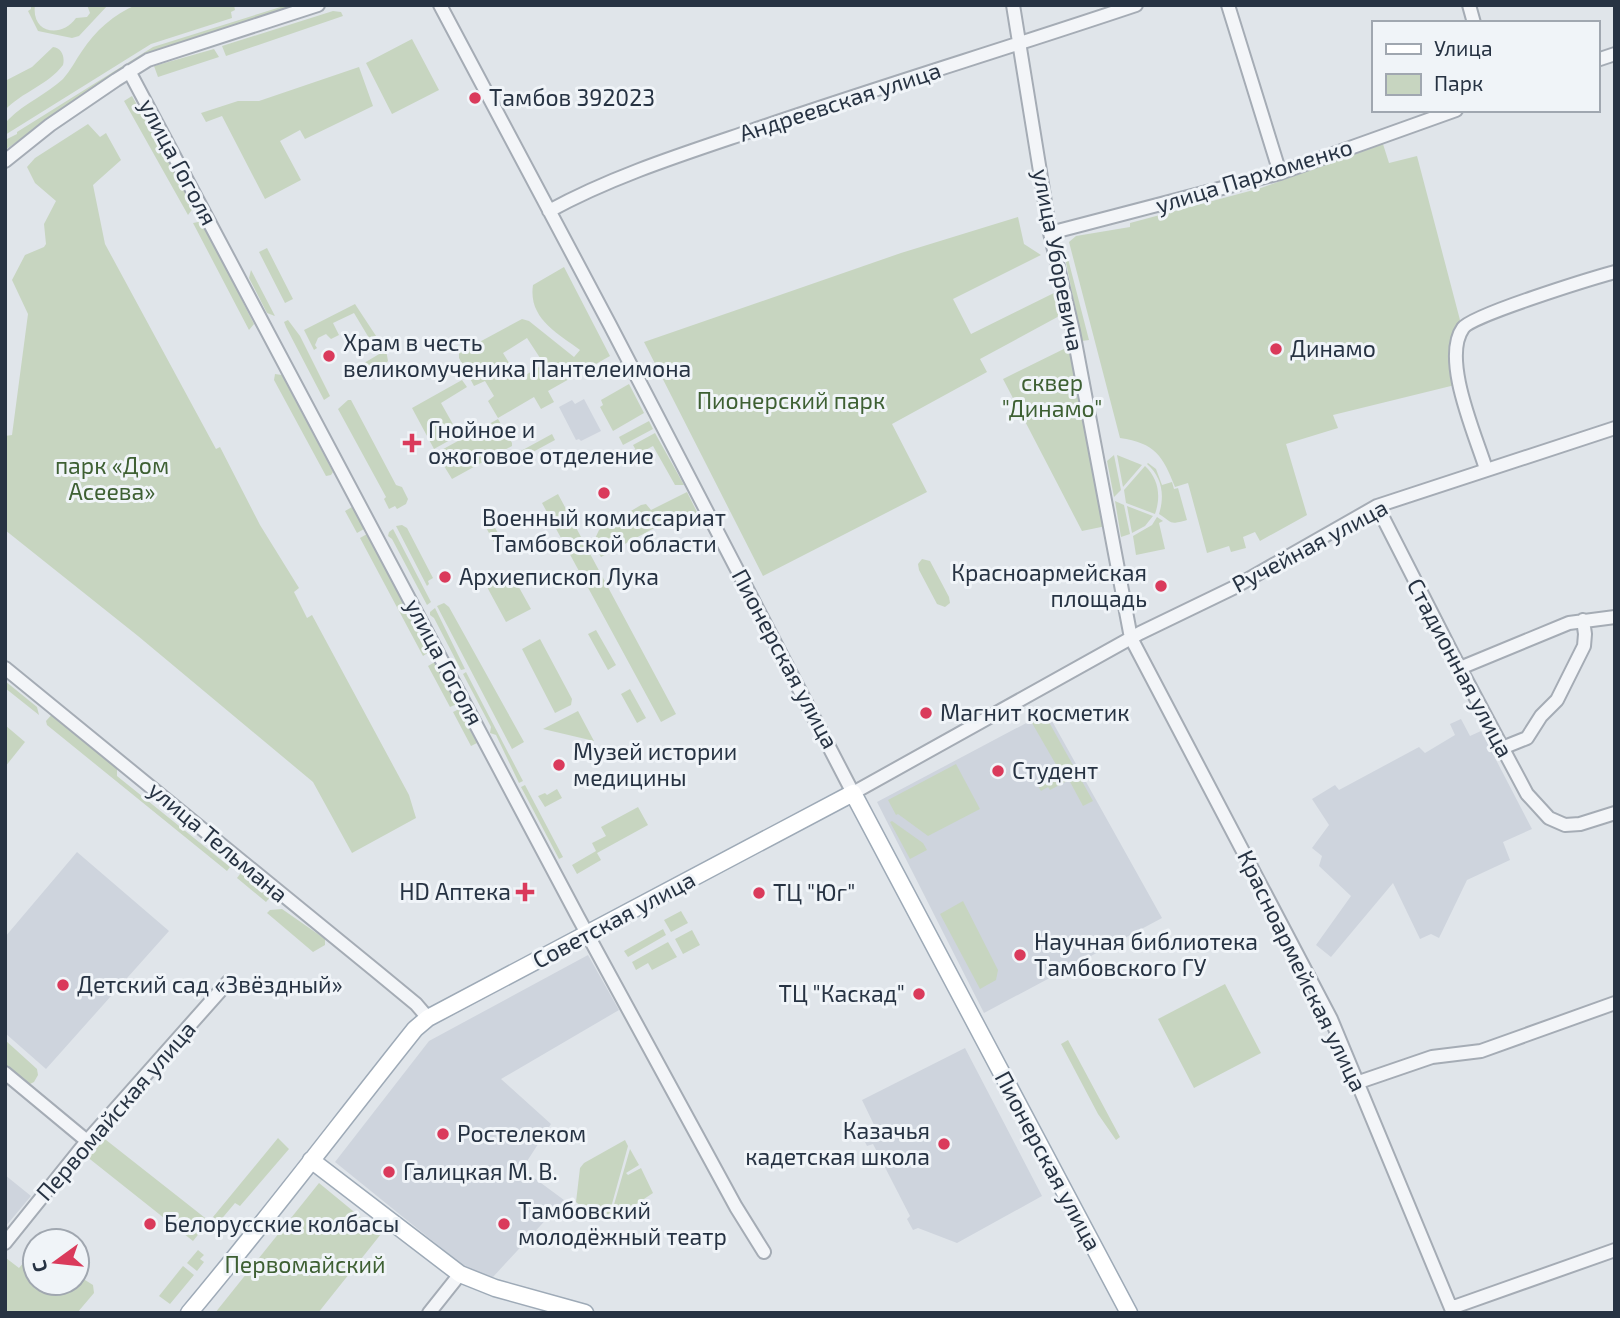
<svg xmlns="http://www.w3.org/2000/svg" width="1620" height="1318" viewBox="0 0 1620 1318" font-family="'Exo 2',sans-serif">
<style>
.built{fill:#ced4dd}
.green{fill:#c7d5c0;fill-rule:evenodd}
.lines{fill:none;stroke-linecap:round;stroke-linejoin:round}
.minor-casing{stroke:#a5acb5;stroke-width:16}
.major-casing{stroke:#9eaab7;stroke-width:19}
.minor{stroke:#f3f5f8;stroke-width:12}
.major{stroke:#fff;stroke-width:16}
.poi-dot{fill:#da3a5b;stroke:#f0f4f8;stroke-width:2.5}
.labels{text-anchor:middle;stroke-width:6;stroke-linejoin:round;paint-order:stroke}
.poi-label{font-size:23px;fill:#273343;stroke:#f0f4f8;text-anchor:start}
.street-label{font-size:23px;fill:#273343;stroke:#f0f4f8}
.park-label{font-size:23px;fill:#3e6033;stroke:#f0f4f8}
</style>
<rect width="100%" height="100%" fill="#e0e5ea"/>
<path class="built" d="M 584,399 L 601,431 L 581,441 L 579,439 L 576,440 L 559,407 L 572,400 L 575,404 Z
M 1047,712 L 1162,918 L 984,1013 L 877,802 Z
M 1461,719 L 1470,736 L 1481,731 L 1532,829 L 1503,842 L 1510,860 L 1467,880 L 1439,938 L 1431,934 L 1420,939 L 1393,883 L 1331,957 L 1316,945 L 1351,896 L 1319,866 L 1322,856 L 1312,848 L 1329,825 L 1312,799 L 1335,785 L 1339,790 L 1419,747 L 1425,753 L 1455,735 L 1450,724 Z
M 77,852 L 169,931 L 46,1069 L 5,1033 L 5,937 Z
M 588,955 L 619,1010 L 501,1079 L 551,1124 L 522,1169 L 564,1200 L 493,1277 L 471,1272 L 335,1162 L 429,1041 Z
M 965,1048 L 1042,1196 L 957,1243 L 918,1228 L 913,1230 L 907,1219 L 910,1216 L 873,1144 L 867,1146 L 862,1136 L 876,1129 L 862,1100 Z
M 5,1175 L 31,1196 L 5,1227 Z"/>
<path class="green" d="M 31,5 L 35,5 C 31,33 61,39 76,18 L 87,17 L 90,13 L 87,5 L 108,5 L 79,36 L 72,38 L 38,31 L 28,11 L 31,9 Z
M 136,5 L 234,5 L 235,10 L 231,12 L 232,18 L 151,44 L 5,135 L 5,123 L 9,119 C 25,103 47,94 63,79 C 71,70 75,61 82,51 C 95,31 114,14 136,5 Z
M 287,5 L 302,5 L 143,54 L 5,150 L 5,140 L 17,134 L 17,132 L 153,47 Z
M 333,11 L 341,12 L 343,16 L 226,56 L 222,46 Z
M 412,39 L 439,90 L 392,114 L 366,63 Z
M 53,47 C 62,48 65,57 63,65 C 48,85 22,92 5,110 L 5,81 L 32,67 Z
M 214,49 L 219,57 L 158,77 L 154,66 Z
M 359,67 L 373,106 L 305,139 L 300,130 L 280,141 L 301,180 L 265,199 L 222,116 L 206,122 L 201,113 L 238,101 L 259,101 Z
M 132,96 L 194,207 L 188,215 L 124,101 Z
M 88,124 L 100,137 L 106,133 L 121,160 L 93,185 L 105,244 L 216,449 L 220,447 L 260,525 L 299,588 L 294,592 L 307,618 L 312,615 L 409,795 L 416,818 L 352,853 L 313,782 L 138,636 L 5,530 L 5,436 L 12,435 L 28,314 L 12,280 L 25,255 L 44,247 L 46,244 L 44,224 L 56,201 L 35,183 L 27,167 L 35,158 Z
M 1383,144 L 1389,163 L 1417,156 L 1460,320 L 1456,338 L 1455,385 L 1333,415 L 1338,428 L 1286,444 L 1307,515 L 1260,541 L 1255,532 L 1243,537 L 1246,548 L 1231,552 L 1229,546 L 1207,553 L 1188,483 L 1175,487 C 1163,456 1155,443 1120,438 L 1069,242 L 1076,236 L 1130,227 L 1130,223 L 1261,188 Z
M 1018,217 L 1024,244 L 1041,255 L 953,299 L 971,334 L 1058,291 L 1063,314 L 980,359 L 987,372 L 892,424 L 927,492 L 763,576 L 644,342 L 901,253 Z
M 198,222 L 204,225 L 254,324 L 249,330 L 193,223 Z
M 267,248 L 293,299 L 285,303 L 259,252 Z
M 1066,251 L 1089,340 L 1082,341 L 1064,253 Z
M 564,267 L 610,356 L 548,391 L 554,402 L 541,409 L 534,397 L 498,418 L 488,401 L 494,396 L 485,381 L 474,386 L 459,358 L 459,353 L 522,319 L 529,321 L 574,357 L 580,350 C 557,333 528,318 533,285 ZM 527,338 L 544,364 L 519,379 L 503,353 Z
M 251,270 L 275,316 L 267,313 L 249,278 Z
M 355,304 L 382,345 L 375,348 L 354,313 L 333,323 L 339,335 L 331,339 L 326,334 L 318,338 L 315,345 L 317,348 L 314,350 L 304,330 Z
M 288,320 L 300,336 L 330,396 L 324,400 L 286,327 L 284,322 Z
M 1076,343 L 1106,526 L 1082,531 L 1003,379 Z
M 386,350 L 388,361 L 384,365 L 368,369 L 364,363 Z
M 275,374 L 282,375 L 333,472 L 331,475 L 326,476 L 274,380 Z
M 462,380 L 467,387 L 441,403 L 459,435 L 434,449 L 412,408 Z
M 629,384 L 644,413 L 613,431 L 600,407 L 603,405 L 601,400 Z
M 348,400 L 351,400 L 396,485 L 402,487 L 408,499 L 406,504 L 397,509 L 395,506 L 389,509 L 384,499 L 386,497 L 338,409 Z
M 498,419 L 512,443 L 512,446 L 452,479 L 436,453 Z
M 649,421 L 653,429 L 623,445 L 619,437 Z
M 655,433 L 684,485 L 675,485 L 653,446 L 638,454 L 633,445 Z
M 552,434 L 555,440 L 520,459 L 519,452 Z
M 1114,455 L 1121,490 L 1114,497 L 1107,461 Z
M 1117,455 L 1142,465 L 1123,487 Z
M 1148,463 L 1156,469 L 1162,485 L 1172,482 L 1174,489 L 1178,488 L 1187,520 C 1169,525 1173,523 1159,514 C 1165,495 1162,477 1147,464 Z
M 1145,466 C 1159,479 1161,497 1155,514 L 1126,503 L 1124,490 Z
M 687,492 L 700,518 L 687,525 L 680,514 L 601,557 L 593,543 L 599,530 L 641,505 L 646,504 L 651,510 Z
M 558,494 L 676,714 L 661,722 L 542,503 Z
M 1115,501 L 1124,505 L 1130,534 L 1121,537 Z
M 1127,506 L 1153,516 L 1145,526 L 1132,533 Z
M 352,507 L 364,529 L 357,533 L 345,511 Z
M 1157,517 L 1163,521 L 1159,523 L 1165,549 L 1136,555 L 1133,536 L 1152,525 Z
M 490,518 L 500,537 L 495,544 L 483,522 Z
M 402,525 L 407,528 L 433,578 L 428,581 L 429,584 L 427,586 L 396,526 Z
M 393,529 L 431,602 L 427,605 L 392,539 L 388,536 L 389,532 Z
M 367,534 L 429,652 L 423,656 L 360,538 Z
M 922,559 L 930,561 L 949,597 L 950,603 L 945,607 L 937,604 L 919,570 L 918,564 Z
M 511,573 L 531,609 L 506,622 L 487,587 Z
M 444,603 L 449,607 L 524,742 L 512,749 L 437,606 Z
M 435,608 L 465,669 L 461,670 L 434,618 L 430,615 L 430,612 Z
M 596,630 L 616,665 L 608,670 L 588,634 Z
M 540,639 L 572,699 L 571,705 L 555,713 L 522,649 Z
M 435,662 L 457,704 L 450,707 L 428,666 Z
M 466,672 L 523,781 L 519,783 L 496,735 L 490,733 L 491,727 L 463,674 Z
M 5,681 L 37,707 L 39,715 L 5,688 Z
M 630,689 L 646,718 L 637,723 L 621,694 Z
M 459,709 L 477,743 L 471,746 L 453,712 Z
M 578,711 L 594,741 L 543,729 Z
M 54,712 L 117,766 L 117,776 L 230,867 L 227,871 L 47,725 L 46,721 Z
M 1045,715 L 1093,801 L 1083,806 L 1069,780 L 1050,790 L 1048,787 L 1041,791 L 1035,781 L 1058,768 L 1032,723 Z
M 5,725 L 25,742 L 5,767 Z
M 956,764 L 980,809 L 928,836 L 898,814 L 896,815 L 888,800 Z
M 525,785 L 563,857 L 559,859 L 521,787 Z
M 557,789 L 562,798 L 545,807 L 538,796 L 545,793 L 547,795 Z
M 638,807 L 648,825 L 597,853 L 601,860 L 577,874 L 572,865 L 596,851 L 592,843 L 606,836 L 601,827 Z
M 892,821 L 923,843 L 927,850 L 910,859 L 890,822 Z
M 243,870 L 272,895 L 266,902 L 237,878 Z
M 963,901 L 998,970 L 996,980 L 980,989 L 940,914 Z
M 282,909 L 325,939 L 325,945 L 313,952 L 267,913 L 270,910 Z
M 681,911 L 688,923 L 671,932 L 664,920 Z
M 663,929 L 666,935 L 628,957 L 624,951 Z
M 692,930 L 700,945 L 683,954 L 675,939 Z
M 668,942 L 677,957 L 652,970 L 648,963 L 636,970 L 632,962 Z
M 1225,984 L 1261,1053 L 1194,1088 L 1158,1019 Z
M 5,1040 L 37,1069 L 38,1075 L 34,1082 L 28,1085 L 5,1066 Z
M 1068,1040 L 1120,1137 L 1116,1140 L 1098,1114 L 1061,1044 Z
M 101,1136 L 209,1221 L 193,1241 L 86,1156 Z
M 278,1138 L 289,1149 L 240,1206 L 235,1203 L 219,1222 L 213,1217 Z
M 625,1140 L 628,1146 L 607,1222 L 593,1217 L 576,1202 L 580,1168 L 584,1163 Z
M 630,1149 L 639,1165 L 626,1173 L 628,1175 L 641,1168 L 653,1193 L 609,1222 Z
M 319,1183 L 381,1234 L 318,1313 L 215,1313 Z
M 198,1250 L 204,1255 L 200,1259 L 204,1262 L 197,1271 L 187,1263 Z
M 6,1258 L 19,1268 L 24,1262 L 35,1270 L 35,1283 L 77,1283 L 77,1275 L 93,1285 L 94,1293 L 77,1313 L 5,1313 Z
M 183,1266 L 194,1275 L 170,1304 L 159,1296 Z"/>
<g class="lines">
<defs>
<path id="minor" d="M 440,5 L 610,325 L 853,793 L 1140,633 L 1233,588 L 1377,506 L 1615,428
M 1013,5 L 1050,233 L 1073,331 L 1131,638 L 1331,1019 L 1453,1313
M 1228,5 L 1280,173
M 1469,5 L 1474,23
M 1597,60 L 1615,54
M 129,71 L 578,917 L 736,1207 L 764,1252
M 5,161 L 50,125 L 116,80 L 148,60 L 318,5
M 549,211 C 613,176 683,154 751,131 C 879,87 1008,48 1136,5
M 1050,233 L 1280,173 L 1456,110
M 1486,469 C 1476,436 1441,359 1463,328 C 1472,315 1593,278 1615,272
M 1377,506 L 1453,655 L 1527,794 L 1549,818 L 1565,825 L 1580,824 L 1615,813
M 5,668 L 376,971 L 416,1004 L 428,1018
M 1460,668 L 1569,623 L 1615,617
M 1502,748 L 1527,738 L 1541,716 L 1557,700 L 1584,646 L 1585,634 L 1583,620
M 5,1073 L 87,1141
M 1359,1082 L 1432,1057 L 1481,1051 L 1615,1003
M 5,1243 L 87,1141 L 229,981
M 1451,1308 L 1615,1250
M 429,1313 L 460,1274"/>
<path id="major" d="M 311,1160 L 460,1274 L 495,1288 L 585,1313
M 189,1313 C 267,1220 340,1123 415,1029 L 428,1018 L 853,793 L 1129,1313"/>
</defs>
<use href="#minor" class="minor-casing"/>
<use href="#major" class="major-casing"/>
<use href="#minor" class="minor"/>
<use href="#major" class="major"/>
</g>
<g class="poi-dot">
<circle cx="475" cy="98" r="7"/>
<circle cx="1276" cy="349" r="7"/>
<circle cx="329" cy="356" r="7"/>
<path d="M408.5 432.5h7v7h7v7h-7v7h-7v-7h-7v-7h7z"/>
<circle cx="604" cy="493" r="7"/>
<circle cx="445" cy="577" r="7"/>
<circle cx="1161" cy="586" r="7"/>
<circle cx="926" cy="713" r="7"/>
<circle cx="559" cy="765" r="7"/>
<circle cx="998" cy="771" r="7"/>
<path d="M521.5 881.5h7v7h7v7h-7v7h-7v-7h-7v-7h7z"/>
<circle cx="759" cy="893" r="7"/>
<circle cx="1020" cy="955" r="7"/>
<circle cx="63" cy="985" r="7"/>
<circle cx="919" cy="994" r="7"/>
<circle cx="443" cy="1134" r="7"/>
<circle cx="944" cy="1144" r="7"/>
<circle cx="389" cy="1172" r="7"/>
<circle cx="150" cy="1224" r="7"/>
<circle cx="504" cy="1224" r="7"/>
</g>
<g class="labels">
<g class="poi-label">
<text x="489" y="106">Тамбов 392023</text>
<text x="343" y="351">Храм в честь<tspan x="343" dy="26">великомученика Пантелеимона</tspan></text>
<text x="1290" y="357">Динамо</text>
<text x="428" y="438">Гнойное и<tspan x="428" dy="26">ожоговое отделение</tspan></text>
<text x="604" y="526" text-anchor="middle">Военный комиссариат<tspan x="604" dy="26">Тамбовской области</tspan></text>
<text x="1147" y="581" text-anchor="end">Красноармейская<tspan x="1147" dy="26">площадь</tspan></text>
<text x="459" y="585">Архиепископ Лука</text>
<text x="940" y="721">Магнит косметик</text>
<text x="573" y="760">Музей истории<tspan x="573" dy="26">медицины</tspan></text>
<text x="1012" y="779">Студент</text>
<text x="511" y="900" text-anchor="end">HD Аптека</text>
<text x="773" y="901">ТЦ "Юг"</text>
<text x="1034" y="950">Научная библиотека<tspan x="1034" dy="26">Тамбовского ГУ</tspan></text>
<text x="77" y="993">Детский сад «Звёздный»</text>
<text x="905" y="1002" text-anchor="end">ТЦ "Каскад"</text>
<text x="930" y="1139" text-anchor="end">Казачья<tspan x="930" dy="26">кадетская школа</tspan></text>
<text x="457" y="1142">Ростелеком</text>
<text x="403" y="1180">Галицкая М. В.</text>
<text x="518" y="1219">Тамбовский<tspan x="518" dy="26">молодёжный театр</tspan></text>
<text x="164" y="1232">Белорусские колбасы</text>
</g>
<g class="street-label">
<text transform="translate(840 102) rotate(-18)" y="8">Андреевская улица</text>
<text transform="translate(178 162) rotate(62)" y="8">улица Гоголя</text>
<text transform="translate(1254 176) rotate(-17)" y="8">улица Пархоменко</text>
<text transform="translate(1058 260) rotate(79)" y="8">улица Уборевича</text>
<text transform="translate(1310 546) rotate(-28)" y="8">Ручейная улица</text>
<text transform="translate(785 659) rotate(62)" y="8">Пионерская улица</text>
<text transform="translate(444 662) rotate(62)" y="8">улица Гоголя</text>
<text transform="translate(1460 668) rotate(62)" y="8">Стадионная улица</text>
<text transform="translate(218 842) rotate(40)" y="8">улица Тельмана</text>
<text transform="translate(614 920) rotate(-28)" y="8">Советская улица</text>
<text transform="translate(1302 971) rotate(64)" y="8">Красноармейская улица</text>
<text transform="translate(116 1111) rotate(-49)" y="8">Первомайская улица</text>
<text transform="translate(1048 1161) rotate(62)" y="8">Пионерская улица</text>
</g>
<g class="park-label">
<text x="1052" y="391">сквер<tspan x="1052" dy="26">"Динамо"</tspan></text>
<text x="791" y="409">Пионерский парк</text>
<text x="112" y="474">парк «Дом<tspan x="112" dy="26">Асеева»</tspan></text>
<text x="305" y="1273">Первомайский</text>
</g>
</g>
<rect width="1620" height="1318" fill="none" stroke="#273343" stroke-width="14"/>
<rect x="1372" y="21" width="228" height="91" fill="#f0f4f8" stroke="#a0a7b0" stroke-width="2"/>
<rect x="1386" y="44" width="35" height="10" fill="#ffffff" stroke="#a0a7b0" stroke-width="2"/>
<text x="1434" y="56" font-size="21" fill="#273343">Улица</text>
<rect x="1386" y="74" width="35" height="21" fill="#c7d5c0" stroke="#a0a7b0" stroke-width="2"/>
<text x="1434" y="91" font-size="21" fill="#273343">Парк</text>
<g transform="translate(56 1262) rotate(255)"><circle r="33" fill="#f0f4f8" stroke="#a0a7b0" stroke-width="2"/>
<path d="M0-5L12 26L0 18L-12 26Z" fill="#da3a5b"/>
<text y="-10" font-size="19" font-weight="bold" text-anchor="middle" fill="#273343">С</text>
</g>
</svg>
